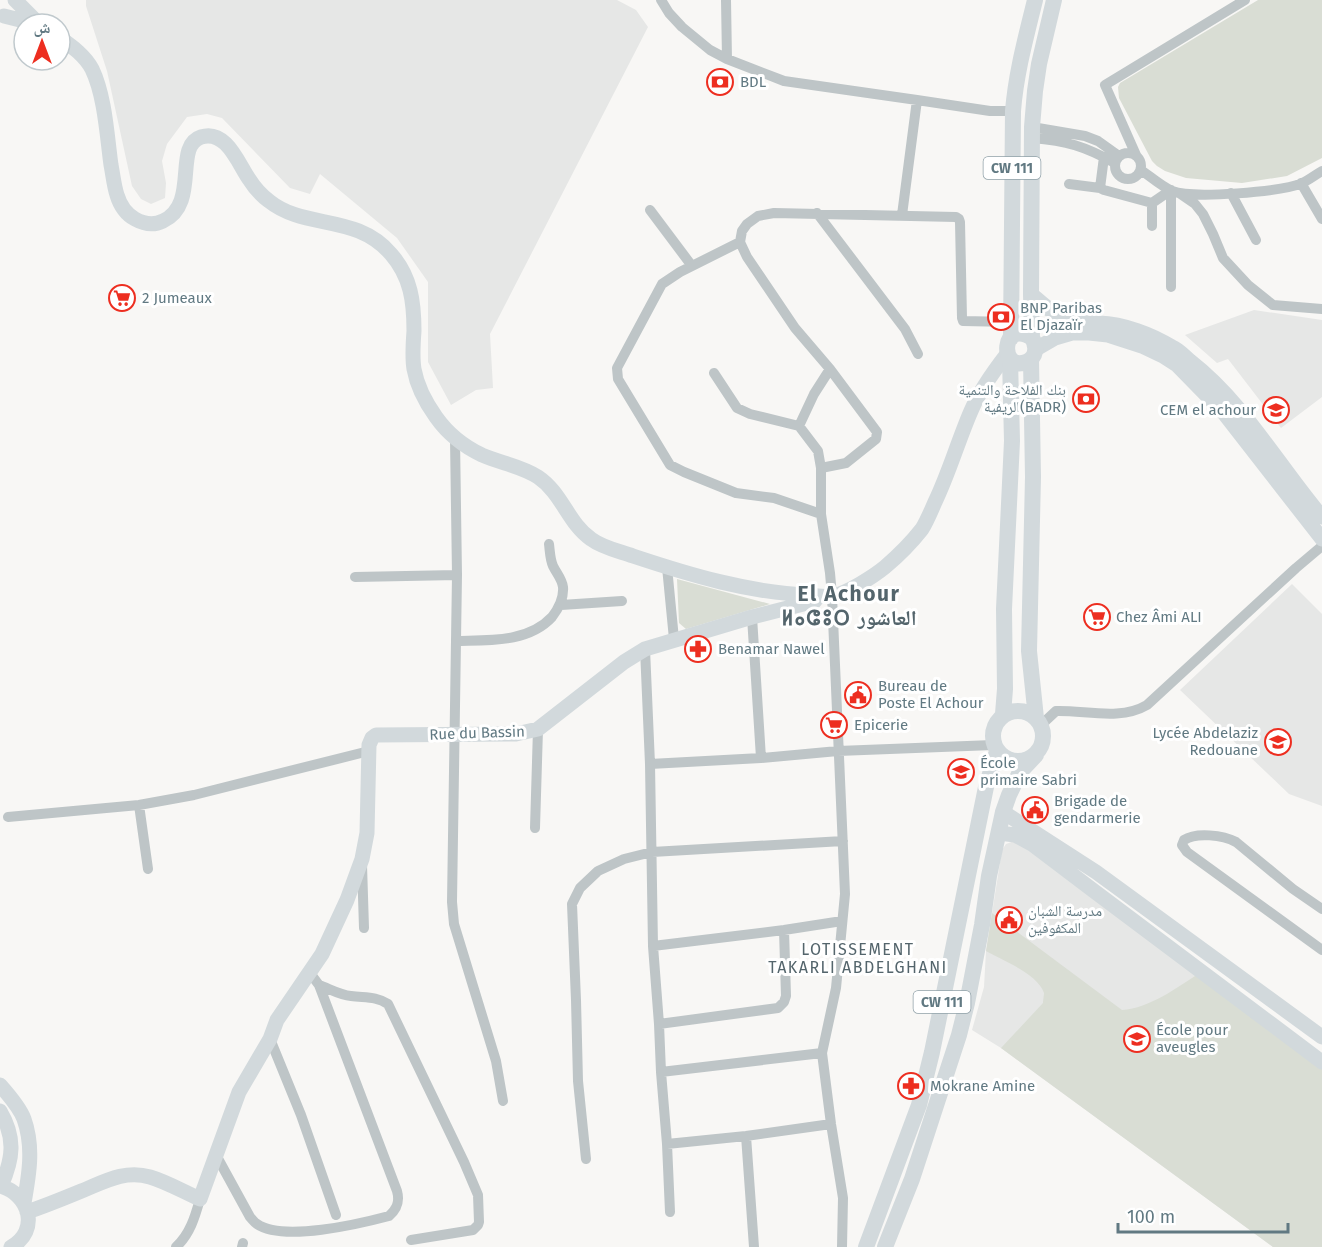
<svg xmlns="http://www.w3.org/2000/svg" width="1322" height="1247" viewBox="0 0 1322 1247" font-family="'Fira Sans','Noto Naskh Arabic','Noto Sans Tifinagh',sans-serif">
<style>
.built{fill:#e6e7e6}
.green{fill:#d9ddd4}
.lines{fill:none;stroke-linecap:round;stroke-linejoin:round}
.street{stroke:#bec5c7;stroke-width:10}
.secondary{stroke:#d2d9dc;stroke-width:15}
.primary{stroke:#d2d9dc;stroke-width:16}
.labels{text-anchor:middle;stroke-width:6;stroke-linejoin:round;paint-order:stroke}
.shield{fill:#fff;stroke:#90a1a8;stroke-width:1.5}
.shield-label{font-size:14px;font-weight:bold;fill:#617982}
.poi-label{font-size:15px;fill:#617982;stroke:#fff;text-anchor:start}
.street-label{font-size:15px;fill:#617982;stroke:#fff}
.neighbourhood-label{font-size:16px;letter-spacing:1.5px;fill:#54656c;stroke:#fff}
.district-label{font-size:21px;font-weight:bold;letter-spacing:1.5px;fill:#54656c;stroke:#fff}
</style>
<rect width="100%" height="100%" fill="#f8f7f5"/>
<path class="built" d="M 86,0 L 617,0 L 636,10 L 648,27 L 490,334 L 493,388 L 476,390 L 451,405 L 428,362 L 428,282 L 397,238 L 320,174 L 310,194 L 290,188 L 222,118 L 207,114 L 187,117 L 167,144 L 162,161 L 166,183 L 165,198 L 151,204 L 141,199 L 132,186 L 107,71 L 86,6 Z
M 1254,310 L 1322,320 L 1322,397 L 1281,428 L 1228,359 L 1217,363 L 1185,335 Z
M 1292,584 L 1322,614 L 1322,806 L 1289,794 L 1180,690 Z
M 1014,841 L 1022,842 L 1322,1065 L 1322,1247 L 1273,1247 L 1001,1048 L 972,1030 L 984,987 L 986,951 L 1002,850 L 1006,844 Z"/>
<path class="green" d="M 1258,0 L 1322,0 L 1322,158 L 1287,176 L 1242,183 L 1186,178 L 1165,171 L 1157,166 L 1152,161 L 1119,98 L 1118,87 L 1120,83 Z
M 677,579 L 770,604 L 686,629 L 679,623 Z
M 992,913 L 1122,1010 C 1150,1008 1176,988 1200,973 L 1322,1065 L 1322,1247 L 1273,1247 L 1001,1048 L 1043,1003 C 1043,1001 1044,995 1044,993 C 1038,974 1002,960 986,951 Z"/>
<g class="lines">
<path class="street" d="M 661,0 L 669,13 L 682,27 L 710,50 L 727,59 L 784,81 L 917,100 L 990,111 L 1013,111
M 726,0 L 727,59
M 1032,127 L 1085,136 L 1098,141 L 1119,156
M 1032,138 C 1067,141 1084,146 1115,163
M1115 166a13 13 0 1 1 26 0a13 13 0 1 1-26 0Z
M 1136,155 L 1105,85 L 1245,0
M 1104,157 L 1100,188 L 1104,190 L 1152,203 L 1171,190
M 1141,170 C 1151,177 1161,186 1172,191 C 1192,199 1282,192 1302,183 C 1309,180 1315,175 1322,171
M 1301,183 L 1322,219
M 1069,184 L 1100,188
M 1171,190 L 1171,287
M 1179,193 L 1195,204 L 1203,214 L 1213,234 L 1223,258 L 1248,285 L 1273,305 L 1322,309
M 1231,193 L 1256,240
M 650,210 L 692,266
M 817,213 L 905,329 L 918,354
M 902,215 L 917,100
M 1152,226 L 1152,203
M 740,242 L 680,272 L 662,284 L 617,368 L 618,379 L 670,465 L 684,472 L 736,493 L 774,498 L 821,514
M 714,373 L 737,408 L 750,414 L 799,426 L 818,451 L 821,468 L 821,514 L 830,573 L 832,596 L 845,894 L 836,988 L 822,1053 L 831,1124 L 843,1198 L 842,1247
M 799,426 L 814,394 L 830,369
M 455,439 L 457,575 L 452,902 L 454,924 L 496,1061 L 503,1101
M 821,468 L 846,463 L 876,439 L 877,432 L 830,369 L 795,328 L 747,257 L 740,242 L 742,231 L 747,224 L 758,216 L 774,213 L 956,217 L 959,219 L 960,222 L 962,318 L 963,321 L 1011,322
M 667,567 L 674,639
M 355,577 L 457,575
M 561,605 L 622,601
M 752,617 L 761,758
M 456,641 C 488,640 528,643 552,617 C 559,608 564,599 563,587 C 562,579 557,574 553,566 C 550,559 550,552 549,544
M 645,649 L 650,764 L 653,946 L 659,1024 L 661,1072 L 667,1144 L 670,1212
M 1041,725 L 1056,711 C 1085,710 1120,721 1147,705 L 1296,568 L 1322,546
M 650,764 L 761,758 L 838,751 L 993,745
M 139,805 L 148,869
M 8,817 L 139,805 L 194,795 L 369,751
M 535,828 L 538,729
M 362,865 L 364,928
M 1322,909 L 1293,889 L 1236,842 C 1223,835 1196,832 1184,840 L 1182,845 L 1187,852 L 1322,950
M 653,946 L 784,930 L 842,921
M 319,985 C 330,989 340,995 351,996 C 365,998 376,996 388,1004 L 464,1162 L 478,1195 L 479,1222 L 478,1225 L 473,1230 L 411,1240
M 659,1024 L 778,1008 L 784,1002 L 786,996 L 784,930
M 270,1039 L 301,1115 L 336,1215
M 661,1072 L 822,1053
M 746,1136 L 754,1247
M 667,1144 L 746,1136 L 831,1124
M 216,1155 L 250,1217 C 253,1220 254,1222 257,1224 C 283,1242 359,1224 389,1216 C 397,1209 400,1202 397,1191 L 319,985 L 310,973
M 586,1159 L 578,1081 L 576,1000 L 572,904 L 580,888 L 598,871 L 624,859 L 652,852 L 843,841
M 176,1247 C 190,1234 195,1217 200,1199
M 242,1247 L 243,1243"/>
<path class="secondary" d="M 15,0 L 39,24
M 4,16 L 36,24
M 60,38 C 73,47 85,56 92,69 C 105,96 107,136 111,165 C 113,175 114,186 117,195 C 120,205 126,214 135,219 C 144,224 153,226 163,221 C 200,204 173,146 201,137 C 226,129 238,163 249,179 C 254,187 261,195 269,201 C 305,230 356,213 391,254 C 411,277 414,302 414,331 C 413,344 412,357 414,369 C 417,386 426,403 436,417 C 448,434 463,446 482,455 C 500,463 521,466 538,477 C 562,493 568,523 591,539 C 603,548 619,551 633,556 C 690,575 750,593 810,595 C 816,596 826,597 832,596 C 846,594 874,576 885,567 C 898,556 911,543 922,529 C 927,521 931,511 935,502 C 949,473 958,441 971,411 C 980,390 993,372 1007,354
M 1031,294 C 1043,304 1056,317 1072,322 C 1080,324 1090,322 1099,323 C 1124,324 1151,334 1172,347 C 1179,350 1184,356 1190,361 C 1244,403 1278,465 1322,517
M 1036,349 L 1055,338 L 1072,333 L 1089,333 L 1108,335 L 1142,346 L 1163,356 L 1177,365 L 1223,412 L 1322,539
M 1003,812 L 1096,872 L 1322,1037
M 999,833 L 1015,835 L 1032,844 L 1094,891 L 1322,1062
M 0,1085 C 8,1094 20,1108 24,1119 C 34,1147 29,1175 24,1203
M 0,1111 C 16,1138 13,1159 1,1186
M 0,1186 C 30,1194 40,1231 11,1247
M 27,1212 C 45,1206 62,1199 79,1192 C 102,1183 124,1169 150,1177 C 167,1182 184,1192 200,1199 L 239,1092 L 270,1039 L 277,1020 L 322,954 L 347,900 L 362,859 L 367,833 L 369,745 L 372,738 L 376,735 L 516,734 L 538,729 L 624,662 L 645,649 L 752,617 L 815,601"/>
<path class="primary" d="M 1011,338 L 1013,111 C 1016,73 1026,37 1035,0
M 1032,338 C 1001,318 999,372 1026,362 C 1037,358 1037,346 1032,338 L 1031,294 L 1032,127 L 1035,91 L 1039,64 L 1054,0
M 1031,359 L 1033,477 L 1029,651 L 1036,718
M993 736a25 25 0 1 1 50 0a25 25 0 1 1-50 0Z
M 1003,714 L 1005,689 L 1004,609 L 1012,441 L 1010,359
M 866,1247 L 919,1105 L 932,1052 L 986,787 L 997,751
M 885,1247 L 912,1179 L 959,1035 L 967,1003 L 982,925 L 989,876 L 1003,812 L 1009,795 L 1020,772 L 1036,755"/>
</g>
<defs>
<symbol id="bank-ring" viewBox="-11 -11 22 22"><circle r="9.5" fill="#fff" stroke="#ed2e20" stroke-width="1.5"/><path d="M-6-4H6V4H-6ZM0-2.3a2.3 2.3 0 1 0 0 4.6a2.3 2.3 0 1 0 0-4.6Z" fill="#ed2e20"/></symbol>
<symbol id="supermarket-ring" viewBox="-11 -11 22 22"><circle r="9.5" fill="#fff" stroke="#ed2e20" stroke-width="1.5"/><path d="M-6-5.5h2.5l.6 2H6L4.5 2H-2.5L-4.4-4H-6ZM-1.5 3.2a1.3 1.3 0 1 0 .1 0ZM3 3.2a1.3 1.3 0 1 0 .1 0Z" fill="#ed2e20"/></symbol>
<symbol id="school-ring" viewBox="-11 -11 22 22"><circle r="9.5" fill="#fff" stroke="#ed2e20" stroke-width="1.5"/><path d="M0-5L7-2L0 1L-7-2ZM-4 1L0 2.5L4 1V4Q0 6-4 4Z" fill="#ed2e20"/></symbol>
<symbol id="pharmacy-ring" viewBox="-11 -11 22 22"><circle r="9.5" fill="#fff" stroke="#ed2e20" stroke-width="1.5"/><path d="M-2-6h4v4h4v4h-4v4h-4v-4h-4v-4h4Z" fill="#ed2e20"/></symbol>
<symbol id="civic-ring" viewBox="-11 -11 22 22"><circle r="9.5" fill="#fff" stroke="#ed2e20" stroke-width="1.5"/><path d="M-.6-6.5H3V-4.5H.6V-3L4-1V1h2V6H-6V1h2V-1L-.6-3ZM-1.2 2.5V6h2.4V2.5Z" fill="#ed2e20"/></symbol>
</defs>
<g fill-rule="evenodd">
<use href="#bank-ring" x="705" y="67" width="30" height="30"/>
<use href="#supermarket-ring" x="107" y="283" width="30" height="30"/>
<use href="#bank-ring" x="986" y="302" width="30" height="30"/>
<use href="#bank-ring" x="1071" y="384" width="30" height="30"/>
<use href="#school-ring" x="1261" y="395" width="30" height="30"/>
<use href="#supermarket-ring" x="1082" y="602" width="30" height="30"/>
<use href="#pharmacy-ring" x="683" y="634" width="30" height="30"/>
<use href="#civic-ring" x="843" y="680" width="30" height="30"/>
<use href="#supermarket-ring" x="819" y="710" width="30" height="30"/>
<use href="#school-ring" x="1263" y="727" width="30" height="30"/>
<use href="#school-ring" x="946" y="757" width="30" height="30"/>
<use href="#civic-ring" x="1020" y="795" width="30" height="30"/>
<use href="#civic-ring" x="994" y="905" width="30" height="30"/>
<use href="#school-ring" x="1122" y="1024" width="30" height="30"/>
<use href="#pharmacy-ring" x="896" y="1071" width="30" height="30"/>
</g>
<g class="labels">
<g class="shield">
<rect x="983.5" y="157" width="57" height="22" rx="4.5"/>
<rect x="913.5" y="991" width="57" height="22" rx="4.5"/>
</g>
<g class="shield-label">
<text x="1012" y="173">CW 111</text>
<text x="942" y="1007">CW 111</text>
</g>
<g class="poi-label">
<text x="740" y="87">BDL</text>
<text x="142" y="303">2 Jumeaux</text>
<text x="1020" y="313">BNP Paribas<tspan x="1020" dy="17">El Djazaïr</tspan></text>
<text x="1066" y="395" text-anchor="end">بنك الفلاحة والتنمية<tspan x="1066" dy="17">الريفية(BADR)</tspan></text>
<text x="1256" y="415" text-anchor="end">CEM el achour</text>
<text x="1116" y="622">Chez Âmi ALI</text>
<text x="718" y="654">Benamar Nawel</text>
<text x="878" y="691">Bureau de<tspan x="878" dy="17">Poste El Achour</tspan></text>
<text x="854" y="730">Epicerie</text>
<text x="1258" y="738" text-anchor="end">Lycée Abdelaziz<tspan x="1258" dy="17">Redouane</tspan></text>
<text x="980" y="768">École<tspan x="980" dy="17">primaire Sabri</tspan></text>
<text x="1054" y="806">Brigade de<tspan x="1054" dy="17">gendarmerie</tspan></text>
<text x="1028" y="916">مدرسة الشبان<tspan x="1028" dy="17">المكفوفين</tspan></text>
<text x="1156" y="1035">École pour<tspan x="1156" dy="17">aveugles</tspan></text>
<text x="930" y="1091">Mokrane Amine</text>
</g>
<g class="street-label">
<text transform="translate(477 733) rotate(-2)" y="5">Rue du Bassin</text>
</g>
<g class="neighbourhood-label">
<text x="858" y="955">LOTISSEMENT<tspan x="858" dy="18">TAKARLI ABDELGHANI</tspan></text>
</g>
<g class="district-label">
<text x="849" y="601">El Achour<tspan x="849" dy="24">ⵍⴰⵛⵓⵔ العاشور</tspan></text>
</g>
</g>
<g transform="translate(42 42)"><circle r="28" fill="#ffffff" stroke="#c0c9cd" stroke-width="1.5"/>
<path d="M0-4.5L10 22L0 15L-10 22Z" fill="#ed2e20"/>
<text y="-9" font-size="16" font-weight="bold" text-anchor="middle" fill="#617982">ش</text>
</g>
<path d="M1118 1223v9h170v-9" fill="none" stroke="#617982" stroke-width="3"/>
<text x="1127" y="1223" font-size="18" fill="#617982" stroke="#ffffff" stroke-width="4.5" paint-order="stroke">100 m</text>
</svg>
